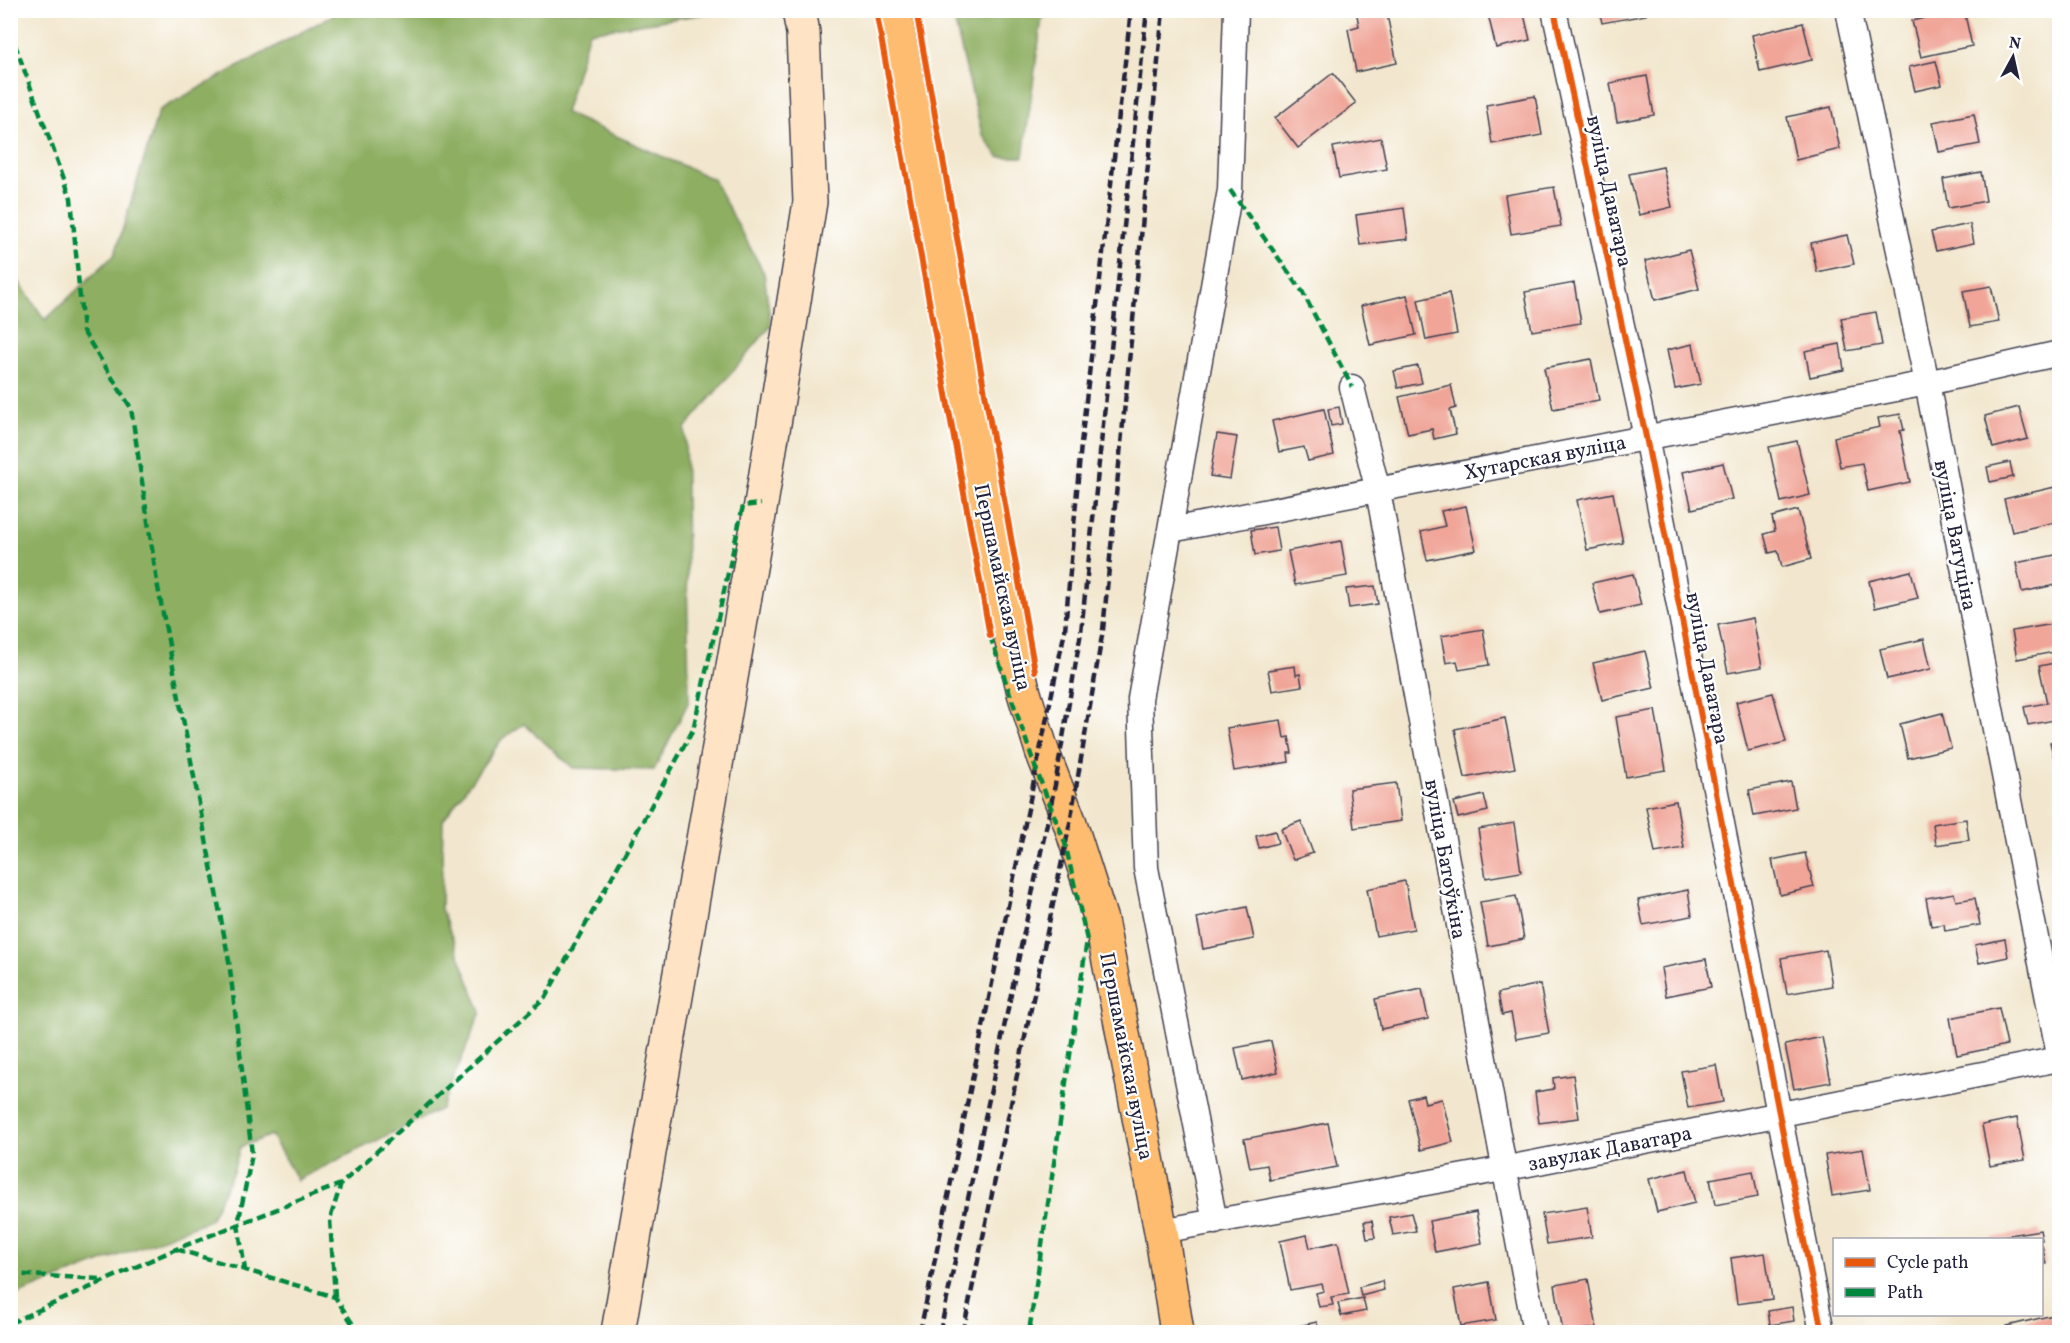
<svg xmlns="http://www.w3.org/2000/svg" width="2070" height="1343" viewBox="0 0 2070 1343" font-family="Vollkorn,serif">
<style>
.forest{fill:#8eaf62;stroke:#58684e;stroke-width:1.5}
.building{fill:#f0a598}
.lines{fill:none;stroke-linecap:round;stroke-linejoin:round}
.street-casing{stroke:#414051;stroke-width:27}
.secondary-casing{stroke:#414051;stroke-width:36}
.primary-casing{stroke:#414051;stroke-width:36}
.street{stroke:#fff;stroke-width:24}
.secondary{stroke:#fee4c5;stroke-width:33}
.primary{stroke:#fdbc6f;stroke-width:33}
.rail{stroke:#22223b;stroke-width:4.5;stroke-dasharray:9 4.5;stroke-linecap:butt}
.quiet{stroke:#00873e;stroke-width:4.5;stroke-dasharray:9 4.5;stroke-linecap:butt}
.cycleway-casing{stroke:#fff;stroke-width:10}
.cycleway{stroke:#e8590c;stroke-width:6}
.labels{text-anchor:middle;stroke-width:4.5;stroke-linejoin:round;paint-order:stroke}
.street-label{font-size:21px;fill:#22223b;stroke:#fff}
</style>
<rect width="100%" height="100%" fill="#fff"/>
<filter id="ink" filterUnits="userSpaceOnUse"><feTurbulence type="fractalNoise" baseFrequency=".0167" numOctaves="2"/><feDisplacementMap in="SourceGraphic" scale="12" xChannelSelector="R" yChannelSelector="G"/><feConvolveMatrix kernelMatrix="1 2 1 2 8 2 1 2 1" color-interpolation-filters="sRGB"/></filter>
<filter id="wash" filterUnits="userSpaceOnUse"><feTurbulence type="fractalNoise" baseFrequency=".008" numOctaves="4" result="noise"/><feDisplacementMap in="SourceGraphic" scale="24" xChannelSelector="R" yChannelSelector="G"/><feGaussianBlur stdDeviation="1.35" result="paint"/><feColorMatrix in="noise" values="0 0 0 0 0 0 0 0 0 0 0 0 0 0 0 0 0 1.4 0 .05"/><feComposite in="paint" operator="in"/></filter>
<g filter="url(#wash)">
<rect width="100%" height="100%" fill="#f2e7ce"/>
<path class="forest" d="M 342,10 L 723,11 L 589,32 L 565,113 L 713,179 L 764,273 L 771,326 L 685,428 L 689,701 L 654,770 L 573,768 L 524,724 L 502,739 L 443,820 L 441,909 L 481,1012 L 441,1109 L 297,1180 L 271,1135 L 240,1147 L 233,1172 L 210,1220 L 11,1297 L 11,270 L 45,320 L 115,254 L 159,110 Z
M 952,11 L 1043,11 L 1023,157 L 999,157 L 982,134 Z"/>
<g id="blocks">
<path class="building" d="M 1356,10 L 1386,10 L 1397,63 L 1356,72 L 1348,29 L 1359,26 Z
M 1487,10 L 1523,10 L 1530,40 L 1496,48 Z
M 1599,10 L 1645,10 L 1646,15 L 1602,23 Z
M 1957,10 L 1964,10 L 1972,46 L 1921,57 L 1912,21 Z
M 1803,23 L 1812,60 L 1760,72 L 1752,35 Z
M 1936,61 L 1942,85 L 1915,91 L 1909,67 Z
M 1333,73 L 1356,103 L 1298,148 L 1275,118 Z
M 1647,76 L 1654,115 L 1617,122 L 1610,83 Z
M 1535,96 L 1542,135 L 1492,144 L 1486,105 Z
M 1831,107 L 1840,149 L 1796,160 L 1787,117 Z
M 1974,114 L 1980,144 L 1939,152 L 1933,122 Z
M 1381,138 L 1387,169 L 1339,178 L 1333,147 Z
M 1663,167 L 1672,207 L 1639,215 L 1629,174 Z
M 1981,172 L 1986,201 L 1948,208 L 1943,179 Z
M 1554,187 L 1561,226 L 1511,234 L 1505,195 Z
M 1404,208 L 1408,239 L 1360,245 L 1356,215 Z
M 1970,224 L 1974,243 L 1936,251 L 1931,232 Z
M 1847,235 L 1854,264 L 1817,272 L 1811,243 Z
M 1689,250 L 1699,289 L 1655,300 L 1645,261 Z
M 1574,283 L 1581,323 L 1532,331 L 1525,292 Z
M 1991,286 L 1999,322 L 1970,327 L 1963,291 Z
M 1449,293 L 1457,334 L 1426,340 L 1418,300 Z
M 1407,295 L 1416,335 L 1370,345 L 1361,306 Z
M 1876,312 L 1882,345 L 1847,351 L 1841,318 Z
M 1693,344 L 1701,384 L 1675,389 L 1667,350 Z
M 1840,344 L 1844,370 L 1810,377 L 1805,351 Z
M 1591,359 L 1599,400 L 1553,409 L 1544,368 Z
M 1418,366 L 1422,383 L 1398,388 L 1394,371 Z
M 1451,385 L 1456,408 L 1450,410 L 1456,434 L 1434,439 L 1432,429 L 1408,434 L 1399,397 Z
M 1339,407 L 1342,424 L 1331,426 L 1328,409 Z
M 2019,407 L 2028,439 L 1993,448 L 1985,416 Z
M 1324,409 L 1334,455 L 1308,461 L 1304,447 L 1279,452 L 1272,421 Z
M 1900,414 L 1904,430 L 1900,431 L 1910,482 L 1868,491 L 1862,463 L 1840,467 L 1834,437 L 1880,427 L 1878,418 Z
M 1217,434 L 1237,437 L 1230,479 L 1210,476 Z
M 1797,441 L 1810,495 L 1781,502 L 1769,447 Z
M 2010,462 L 2013,477 L 1990,482 L 1987,467 Z
M 1723,463 L 1732,499 L 1692,509 L 1683,472 Z
M 2055,487 L 2060,521 L 2012,532 L 2004,499 Z
M 1613,493 L 1623,543 L 1587,550 L 1577,500 Z
M 1466,506 L 1476,550 L 1427,560 L 1421,532 L 1445,526 L 1441,511 Z
M 1798,510 L 1811,559 L 1782,567 L 1778,551 L 1769,553 L 1764,534 L 1775,531 L 1772,517 Z
M 1275,527 L 1279,551 L 1255,555 L 1251,530 Z
M 1341,541 L 1347,576 L 1295,585 L 1288,551 Z
M 2060,554 L 2060,584 L 2022,592 L 2016,563 Z
M 1911,571 L 1918,598 L 1875,608 L 1869,581 Z
M 1633,574 L 1641,605 L 1600,614 L 1592,583 Z
M 1375,586 L 1378,604 L 1349,608 L 1346,589 Z
M 1753,618 L 1762,667 L 1728,673 L 1718,625 Z
M 2060,623 L 2060,651 L 2017,659 L 2012,631 Z
M 1483,629 L 1489,665 L 1459,670 L 1457,661 L 1446,663 L 1441,636 Z
M 1924,639 L 1931,669 L 1887,679 L 1880,649 Z
M 1645,651 L 1654,688 L 1602,700 L 1593,663 Z
M 2060,662 L 2060,706 L 2057,706 L 2060,719 L 2028,725 L 2024,707 L 2047,703 L 2039,666 Z
M 1295,666 L 1296,675 L 1300,674 L 1302,686 L 1272,691 L 1268,670 Z
M 1773,693 L 1786,742 L 1748,751 L 1736,702 Z
M 1655,710 L 1666,770 L 1626,777 L 1616,717 Z
M 1942,713 L 1951,748 L 1908,758 L 1900,724 Z
M 1505,718 L 1515,768 L 1465,778 L 1455,729 Z
M 1281,720 L 1284,738 L 1289,737 L 1292,753 L 1288,753 L 1289,762 L 1234,771 L 1227,728 Z
M 2060,740 L 2060,778 L 2059,778 L 2050,742 Z
M 1791,782 L 1796,808 L 1754,816 L 1749,790 Z
M 1396,783 L 1401,821 L 1354,828 L 1349,789 Z
M 1484,795 L 1488,811 L 1458,818 L 1454,802 Z
M 1676,801 L 1684,848 L 1655,853 L 1646,807 Z
M 1966,819 L 1969,840 L 1936,845 L 1933,824 Z
M 1301,821 L 1313,853 L 1293,860 L 1281,829 Z
M 1514,823 L 1521,872 L 1486,878 L 1478,829 Z
M 1275,831 L 1278,843 L 1259,848 L 1256,836 Z
M 1805,853 L 1814,887 L 1780,895 L 1772,860 Z
M 1405,881 L 1414,929 L 1376,936 L 1367,889 Z
M 1688,890 L 1692,916 L 1643,925 L 1638,900 Z
M 1954,893 L 1956,901 L 1975,898 L 1980,925 L 1945,931 L 1944,924 L 1931,926 L 1926,898 Z
M 1516,896 L 1524,939 L 1488,946 L 1480,902 Z
M 1247,907 L 1254,939 L 1203,949 L 1197,918 Z
M 2005,939 L 2008,957 L 1979,963 L 1975,945 Z
M 1826,950 L 1832,986 L 1787,994 L 1781,958 Z
M 1706,959 L 1711,987 L 1666,996 L 1661,968 Z
M 1540,984 L 1549,1033 L 1516,1039 L 1511,1013 L 1502,1015 L 1498,993 Z
M 1422,989 L 1428,1019 L 1381,1029 L 1375,999 Z
M 1999,1008 L 2007,1045 L 1957,1055 L 1950,1018 Z
M 1822,1037 L 1831,1082 L 1794,1089 L 1785,1045 Z
M 1271,1041 L 1278,1072 L 1242,1080 L 1235,1048 Z
M 1716,1065 L 1723,1102 L 1688,1108 L 1681,1071 Z
M 1573,1075 L 1579,1118 L 1539,1123 L 1535,1092 L 1554,1089 L 1553,1078 Z
M 1423,1095 L 1425,1103 L 1442,1099 L 1453,1142 L 1421,1150 L 1408,1099 Z
M 2017,1118 L 2025,1160 L 1990,1166 L 1982,1125 Z
M 1328,1123 L 1337,1167 L 1270,1180 L 1267,1165 L 1250,1168 L 1244,1139 Z
M 1863,1149 L 1870,1190 L 1832,1196 L 1825,1155 Z
M 1687,1170 L 1695,1203 L 1657,1212 L 1649,1179 Z
M 1753,1171 L 1758,1197 L 1715,1205 L 1710,1179 Z
M 1587,1207 L 1592,1237 L 1547,1244 L 1542,1214 Z
M 1476,1212 L 1482,1243 L 1435,1252 L 1429,1221 Z
M 1411,1213 L 1416,1231 L 1393,1235 L 1389,1217 Z
M 1372,1221 L 1375,1238 L 1367,1239 L 1364,1222 Z
M 2040,1230 L 2042,1240 L 1991,1240 L 1991,1238 Z
M 1307,1235 L 1310,1248 L 1338,1242 L 1349,1294 L 1331,1297 L 1333,1305 L 1319,1307 L 1316,1293 L 1324,1291 L 1322,1284 L 1290,1290 L 1280,1241 Z
M 2042,1245 L 2046,1264 L 2042,1265 Z
M 1765,1253 L 1772,1299 L 1737,1304 L 1731,1258 Z
M 1588,1279 L 1597,1328 L 1563,1332 L 1555,1285 Z
M 1382,1281 L 1384,1290 L 1361,1296 L 1359,1287 Z
M 1489,1282 L 1496,1320 L 1461,1326 L 1454,1289 Z
M 1363,1298 L 1366,1311 L 1341,1316 L 1338,1303 Z
M 1792,1307 L 1794,1321 L 1770,1325 L 1768,1311 Z
M 2053,1315 L 2058,1332 L 2009,1332 L 2007,1326 Z
M 1317,1322 L 1319,1332 L 1295,1332 L 1294,1327 Z"/>
</g>
</g>
<g filter="url(#ink)">
<use href="#blocks" fill-opacity="0" stroke="#414051" stroke-width="1.5"/>
<g class="lines">
<defs>
<path id="street" d="M 1554,10 L 1646,437 L 1822,1332
M 1848,10 L 1927,383 L 2060,1060
M 1352,387 L 1378,491 L 1535,1332
M 1171,530 L 1927,383 L 2060,353
M 1215,1222 L 1146,868 L 1140,699 L 1230,190 L 1236,10
M 1161,1231 L 1503,1169 L 2059,1059"/>
<path id="secondary" d="M 618,1332 L 761,504 L 810,202 L 803,33 L 799,10"/>
<path id="primary" d="M 894,10 L 1005,612 L 1024,693 L 1042,751 L 1070,823 L 1101,920 L 1161,1231 L 1177,1332"/>
</defs>
<use href="#street" class="street-casing"/>
<use href="#secondary" class="secondary-casing"/>
<use href="#primary" class="primary-casing"/>
<use href="#street" class="street"/>
<use href="#secondary" class="secondary"/>
<use href="#primary" class="primary"/>
<path class="rail" d="M 920,1332 L 1065,630 L 1081,444 L 1131,10
M 940,1332 L 1055,785 L 1081,632 L 1147,10
M 963,1332 L 1070,823 L 1103,630 L 1163,10"/>
<path class="quiet" d="M 10,31 L 71,198 L 83,331 L 131,408 L 157,582 L 229,961 L 252,1154 L 238,1224 L 245,1270
M 1230,190 L 1302,291 L 1352,387
M 990,636 L 1037,772 L 1065,843 L 1087,940 L 1029,1332
M 176,1249 L 335,1297 L 358,1332
M 10,1274 L 101,1279
M 335,1297 L 330,1219 L 341,1184
M 10,1323 L 176,1249 L 341,1184 L 545,998 L 693,730 L 743,506 L 761,504"/>
<defs>
<path id="cycleway" d="M 876,10 L 990,636
M 916,10 L 1035,671
M 1554,10 L 1646,437 L 1822,1332"/>
</defs>
<use href="#cycleway" class="cycleway-casing"/>
<use href="#cycleway" class="cycleway"/>
</g>
</g>
<g class="labels">
<g class="street-label">
<text transform="translate(1610 191) rotate(78)" y="7">вуліца Даватара</text>
<text transform="translate(1545 457) rotate(-11)" y="7">Хутарская вуліца</text>
<text transform="translate(1956 535) rotate(79)" y="7">вуліца Ватуціна</text>
<text transform="translate(1003 587) rotate(78)" y="7">Першамайская вуліца</text>
<text transform="translate(1708 668) rotate(79)" y="7">вуліца Даватара</text>
<text transform="translate(1446 859) rotate(80)" y="7">вуліца Батоўкіна</text>
<text transform="translate(1127 1056) rotate(79)" y="7">Першамайская вуліца</text>
<text transform="translate(1610 1148) rotate(-11)" y="7">завулак Даватара</text>
</g>
</g>
<rect width="2070" height="1343" fill="none" stroke="#fff" stroke-width="36"/>
<rect x="1833" y="1238" width="210" height="78" fill="#ffffff" stroke="#a7a7b1" stroke-width="1.5"/>
<rect x="1845" y="1258" width="30" height="9" fill="#e8590c" stroke="#a7a7b1" stroke-width="1.5"/>
<text x="1887" y="1268" font-size="18" fill="#22223b">Cycle path</text>
<rect x="1845" y="1288" width="30" height="9" fill="#00873e" stroke="#a7a7b1" stroke-width="1.5"/>
<text x="1887" y="1298" font-size="18" fill="#22223b">Path</text>
<g transform="translate(2013 57) rotate(8)" stroke="#ffffff" stroke-width="4.5" paint-order="stroke">
<path d="M0-4.5L10 22L0 15L-10 22Z" fill="#22223b"/>
<text y="-9" font-size="16" font-weight="bold" text-anchor="middle" fill="#22223b">N</text>
</g>
</svg>
